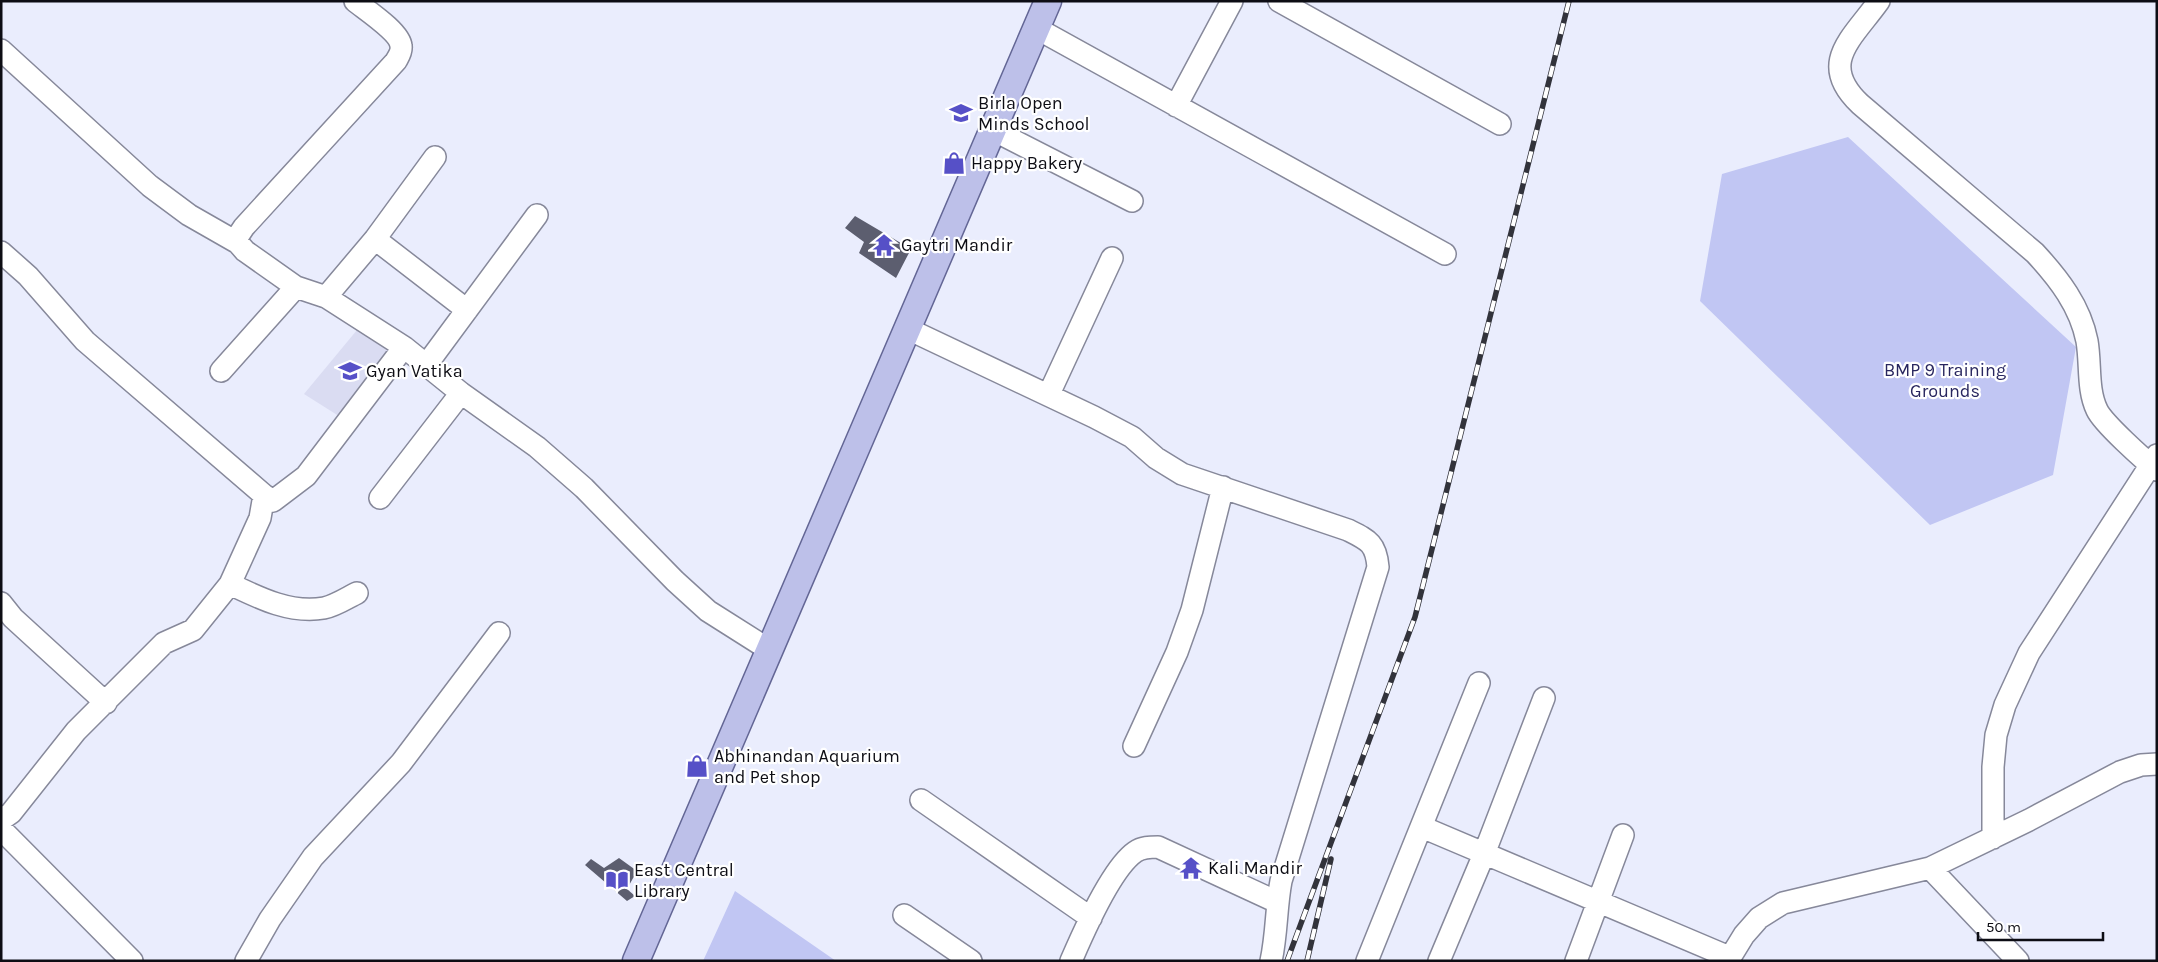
<svg xmlns="http://www.w3.org/2000/svg" width="2158" height="962" viewBox="0 0 2158 962" font-family="Karla,sans-serif">
<style>
.built{fill:#dadcf2}
.green{fill:#c1c6f3}
.building{fill:#5c5e6f}
.lines{fill:none;stroke-linecap:round;stroke-linejoin:round}
.minor-casing{stroke:#86889a;stroke-width:24}
.major-casing{stroke:#636695;stroke-width:29}
.minor{stroke:#fff;stroke-width:21}
.major{stroke:#bdc0e9;stroke-width:26}
.rail-casing{stroke:#32333b;stroke-width:5.5}
.rail{stroke:#fff;stroke-width:4;stroke-dasharray:11;stroke-linecap:butt}
.labels{text-anchor:middle;stroke-width:4.5;stroke-linejoin:round;paint-order:stroke}
.poi-label{font-size:18px;fill:#0d0d14;stroke:#fff;text-anchor:start}
.park-label{font-size:18px;fill:#28265f;stroke:#fff}
</style>
<rect width="100%" height="100%" fill="#eaedfd"/>
<path class="built" d="M 362,324 L 394,349 L 342,418 L 304,394 Z"/>
<path class="green" d="M 1848,137 L 2076,347 L 2053,475 L 1930,525 L 1700,301 L 1722,174 Z
M 735,891 L 836,961 L 703,961 Z"/>
<path class="building" d="M 855,216 L 911,249 L 896,278 L 859,253 L 864,242 L 845,228 Z
M 619,858 L 637,871 L 627,889 L 635,896 L 627,901 L 585,865 L 591,859 L 604,868 Z"/>
<g class="lines">
<defs>
<path id="minor" d="M 355,1 C 366,10 400,32 401,46 C 402,52 398,57 396,61 L 244,227 L 238,236 L 238,243 L 245,251 L 296,287 L 326,297 L 404,347
M 1279,1 L 1500,124
M 1879,1 C 1852,39 1817,63 1860,104 L 2035,253 C 2059,279 2080,306 2087,341 C 2091,364 2087,389 2097,410 C 2103,423 2144,460 2157,470
M 1036,28 L 1445,254
M 1,50 L 150,186 L 189,215 L 238,243
M 1176,106 L 1232,1
M 993,130 L 1132,201
M 375,239 L 467,310
M 1,252 L 28,276 L 85,341 L 264,495
M 326,297 L 375,239 L 435,157
M 908,329 L 1094,417 L 1132,437 L 1156,458 L 1182,474 L 1348,530 C 1368,540 1376,543 1378,567 L 1281,881 C 1276,907 1277,934 1271,961
M 427,364 L 537,215
M 221,371 L 296,287
M 1049,394 L 1112,258
M 380,498 L 461,393
M 230,584 C 259,598 291,614 324,608 C 335,606 347,598 357,593
M 1,603 L 13,618 L 106,703
M 1134,746 L 1177,652 L 1192,610 L 1223,487
M 921,800 L 1091,918
M 1,820 L 11,813 L 76,731 L 164,643 L 193,630 L 230,584 L 260,518 L 264,495 L 273,501 L 306,476 L 404,347 L 461,393 L 537,447 L 584,488 L 675,581 L 708,611 L 768,649
M 1422,827 L 1729,957
M 1,829 L 132,961
M 1993,838 L 1993,767 L 1996,735 L 2005,705 L 2029,653 L 2157,455
M 1930,868 L 2018,961
M 904,915 L 971,961
M 246,961 L 270,919 L 313,857 L 401,763 L 499,633
M 1071,961 C 1083,933 1112,868 1135,852 C 1142,847 1150,847 1158,847 L 1277,902
M 1367,961 L 1479,683
M 1439,961 L 1484,854 L 1544,698
M 1576,961 L 1623,835
M 1728,961 L 1744,935 L 1759,918 L 1783,903 L 1930,868 L 2029,820 L 2120,772 L 2141,765 L 2157,764"/>
<path id="major" d="M 636,961 C 772,640 912,322 1048,1"/>
</defs>
<use href="#minor" class="minor-casing"/>
<use href="#major" class="major-casing"/>
<use href="#minor" class="minor"/>
<use href="#major" class="major"/>
<defs>
<path id="rail" d="M 1287,961 L 1415,617 L 1569,1
M 1307,961 L 1331,859"/>
</defs>
<use href="#rail" class="rail-casing"/>
<use href="#rail" class="rail"/>
</g>
<defs>
<symbol id="school-bare" viewBox="-9 -9 18 18"><path d="M0-5L7-2L0 1L-7-2ZM-4 1L0 2.5L4 1V4Q0 6-4 4Z" fill="#5650c7" stroke="#fff" stroke-width="2.5" paint-order="stroke"/></symbol>
<symbol id="shop-bare" viewBox="-9 -9 18 18"><path d="M-5-2.5h2.3a2.7 3.5 0 0 1 5.4 0H5L5.5 6h-11ZM-1.5-2.5h3a1.5 2.3 0 0 0-3 0Z" fill="#5650c7" stroke="#fff" stroke-width="2.5" paint-order="stroke"/></symbol>
<symbol id="temple-bare" viewBox="-9 -9 18 18"><path d="M0-6L5-2H3V0L6.5 2.5H4V6H1.5V3h-3V6H-4V2.5H-6.5L-3 0V-2H-5Z" fill="#5650c7" stroke="#fff" stroke-width="2.5" paint-order="stroke"/></symbol>
<symbol id="library-bare" viewBox="-9 -9 18 18"><path d="M-6-4Q-3-5.5-.7-3.5V5Q-3 3-6 4ZM6-4Q3-5.5 .7-3.5V5Q3 3 6 4Z" fill="#5650c7" stroke="#fff" stroke-width="2.5" paint-order="stroke"/></symbol>
</defs>
<g fill-rule="evenodd">
<use href="#school-bare" x="945" y="97" width="32" height="32"/>
<use href="#shop-bare" x="938" y="147" width="32" height="32"/>
<use href="#temple-bare" x="868" y="229" width="32" height="32"/>
<use href="#school-bare" x="334" y="355" width="32" height="32"/>
<use href="#shop-bare" x="681" y="750" width="32" height="32"/>
<use href="#temple-bare" x="1175" y="852" width="32" height="32"/>
<use href="#library-bare" x="601" y="864" width="32" height="32"/>
</g>
<g class="labels">
<g class="poi-label">
<text x="978" y="109">Birla Open<tspan x="978" dy="21">Minds School</tspan></text>
<text x="971" y="169">Happy Bakery</text>
<text x="901" y="251">Gaytri Mandir</text>
<text x="366" y="377">Gyan Vatika</text>
<text x="714" y="762">Abhinandan Aquarium<tspan x="714" dy="21">and Pet shop</tspan></text>
<text x="1208" y="874">Kali Mandir</text>
<text x="634" y="876">East Central<tspan x="634" dy="21">Library</tspan></text>
</g>
<g class="park-label">
<text x="1945" y="376">BMP 9 Training<tspan x="1945" dy="21">Grounds</tspan></text>
</g>
</g>
<rect width="2158" height="962" fill="none" stroke="#0d0d14" stroke-width="5"/>
<path d="M1978 932v8h125v-8" fill="none" stroke="#0d0d14" stroke-width="2.5"/>
<text x="1986" y="932" font-size="15" fill="#0d0d14" stroke="#ffffff" stroke-width="4" paint-order="stroke">50 m</text>
</svg>
